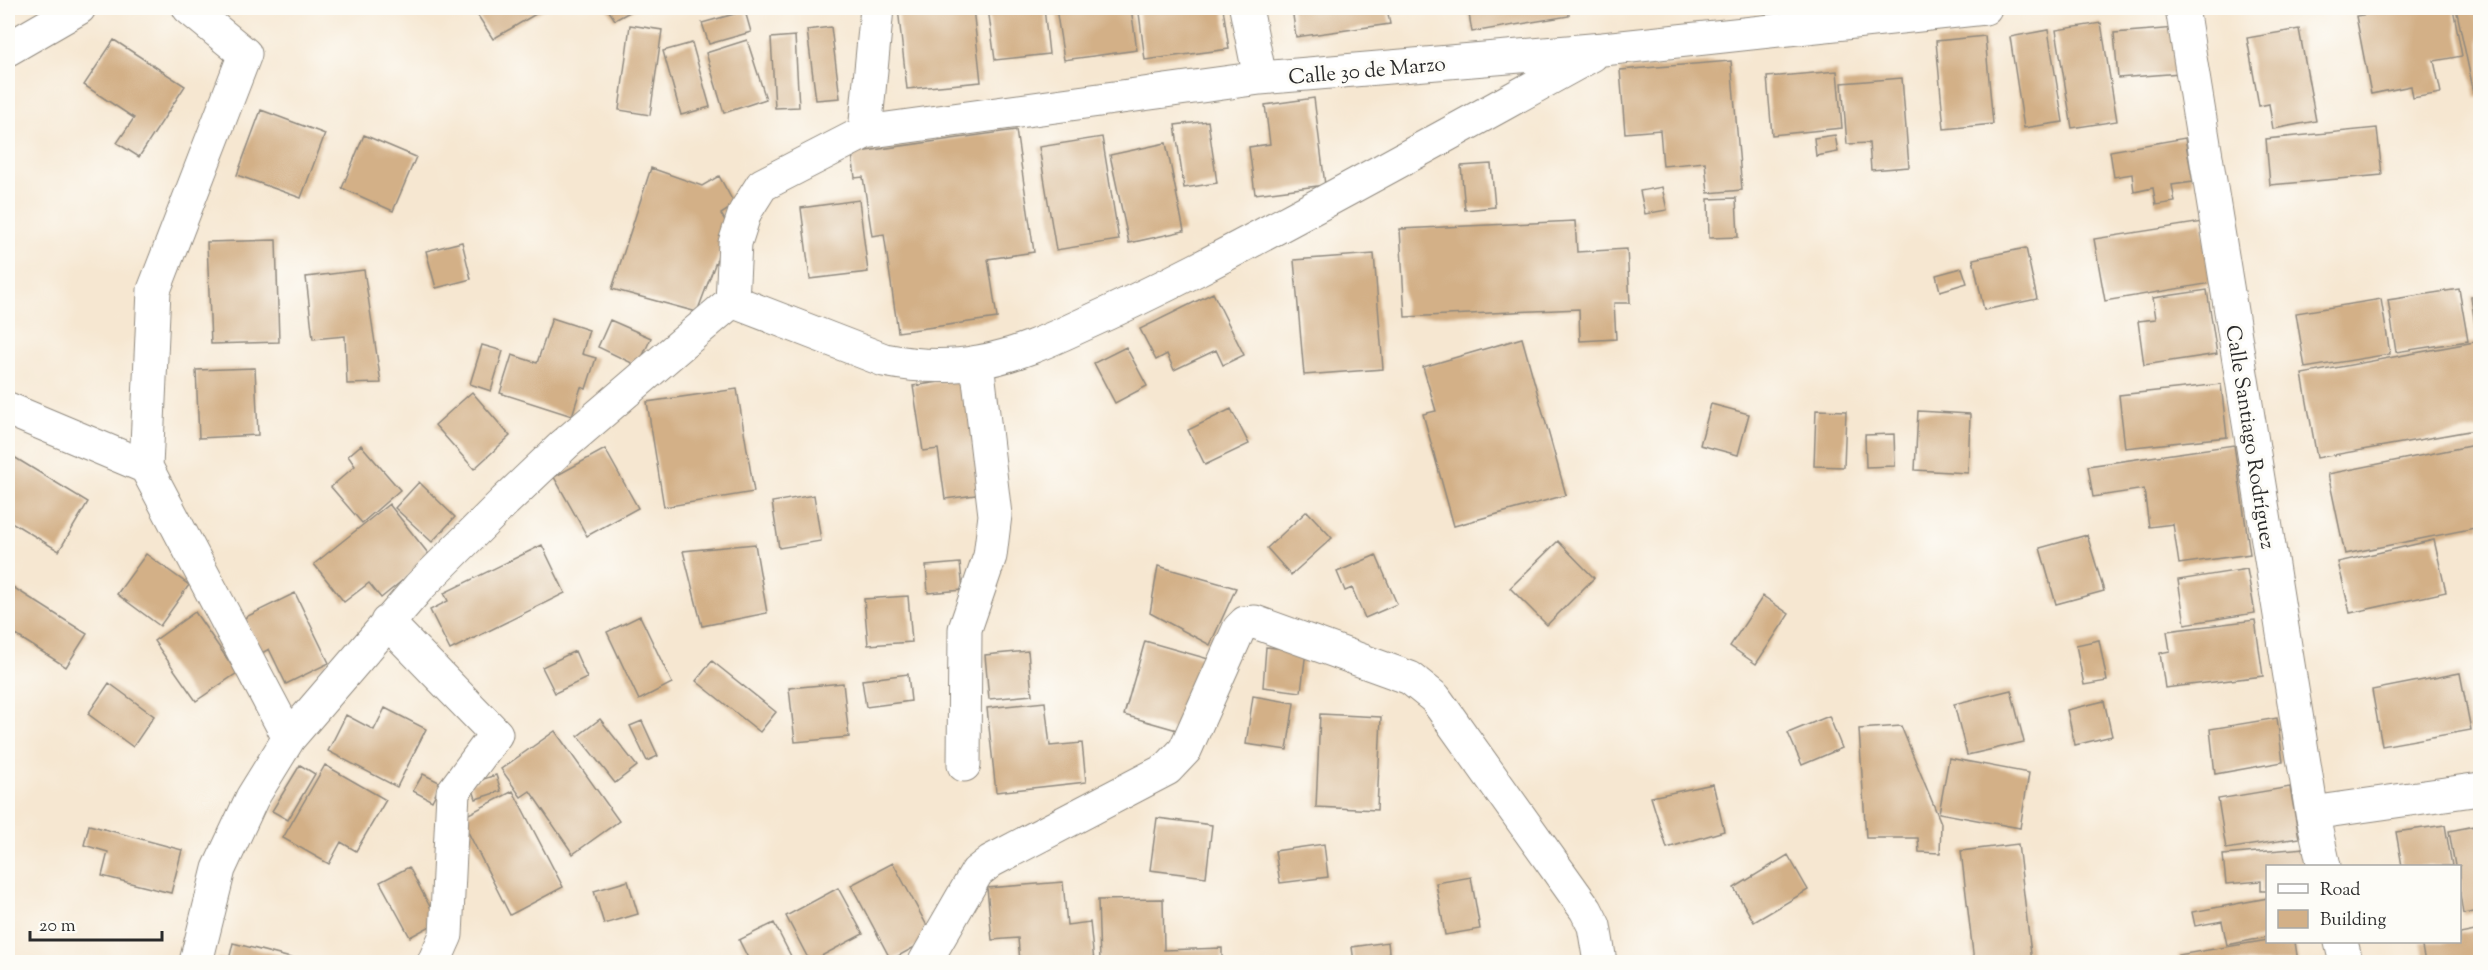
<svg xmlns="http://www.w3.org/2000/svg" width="2488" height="970" viewBox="0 0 2488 970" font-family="'Sorts Mill Goudy',serif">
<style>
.building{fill:#d3b087}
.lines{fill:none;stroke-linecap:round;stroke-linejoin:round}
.street-casing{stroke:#90897e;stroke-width:35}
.street{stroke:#fff;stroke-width:33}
.labels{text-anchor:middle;stroke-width:6;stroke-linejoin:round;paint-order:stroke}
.street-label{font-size:21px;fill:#2b2b2b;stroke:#fdfcf7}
</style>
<rect width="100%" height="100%" fill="#fdfcf7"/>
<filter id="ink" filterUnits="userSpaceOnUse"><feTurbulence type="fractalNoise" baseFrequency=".0167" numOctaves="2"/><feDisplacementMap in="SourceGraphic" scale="12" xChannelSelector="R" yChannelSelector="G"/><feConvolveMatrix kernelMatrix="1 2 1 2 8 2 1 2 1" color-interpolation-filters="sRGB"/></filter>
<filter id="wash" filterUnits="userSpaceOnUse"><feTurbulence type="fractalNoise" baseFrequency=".008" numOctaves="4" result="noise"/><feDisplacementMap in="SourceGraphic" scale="24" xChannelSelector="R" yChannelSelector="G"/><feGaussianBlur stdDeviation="1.35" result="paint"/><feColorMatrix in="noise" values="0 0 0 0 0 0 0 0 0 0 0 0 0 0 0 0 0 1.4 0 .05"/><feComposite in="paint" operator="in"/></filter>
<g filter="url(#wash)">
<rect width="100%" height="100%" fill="#f6e7d1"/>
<g id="blocks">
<path class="building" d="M 473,8 L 546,8 L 493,39 Z
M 607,8 L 637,8 L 615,20 Z
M 898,8 L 973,8 L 981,82 L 907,89 Z
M 988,8 L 1044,8 L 1049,54 L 995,60 Z
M 1056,8 L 1131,8 L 1137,50 L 1064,60 Z
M 1183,8 L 1223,8 L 1229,49 L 1145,60 L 1139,13 Z
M 1292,8 L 1387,8 L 1390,24 L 1296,37 Z
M 1468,8 L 1568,8 L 1569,16 L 1472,32 Z
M 2404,8 L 2453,8 L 2462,56 L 2434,61 L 2441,93 L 2413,98 L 2411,86 L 2371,94 L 2356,16 Z
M 2456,8 L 2480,8 L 2480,97 L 2475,98 Z
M 745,11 L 751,32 L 709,44 L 702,23 Z
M 2101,23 L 2117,121 L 2072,128 L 2056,30 Z
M 630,25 L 662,30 L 650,115 L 619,110 Z
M 831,27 L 840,98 L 816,100 L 807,30 Z
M 2176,28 L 2180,73 L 2118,78 L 2114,33 Z
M 2299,29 L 2316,121 L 2273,129 L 2269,104 L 2259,106 L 2247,38 Z
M 2048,30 L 2063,122 L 2024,128 L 2010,37 Z
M 795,36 L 799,107 L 775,108 L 771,38 Z
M 1985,36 L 1993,124 L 1944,129 L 1936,41 Z
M 114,40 L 185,86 L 139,157 L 117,143 L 134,118 L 84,85 Z
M 747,40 L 766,99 L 724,113 L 706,53 Z
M 692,43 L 710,107 L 681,115 L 663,51 Z
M 1731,61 L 1742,190 L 1708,193 L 1705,162 L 1663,166 L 1660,130 L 1625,133 L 1620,70 Z
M 1837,71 L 1842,128 L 1772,135 L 1767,77 Z
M 1902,78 L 1909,167 L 1871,170 L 1869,143 L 1847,144 L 1842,83 Z
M 1314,98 L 1325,185 L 1255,194 L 1249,147 L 1270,144 L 1265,105 Z
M 261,110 L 325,134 L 301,198 L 237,175 Z
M 1208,121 L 1217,183 L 1184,188 L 1175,125 Z
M 2377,128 L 2382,175 L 2270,185 L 2266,139 Z
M 1016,130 L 1034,252 L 988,259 L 997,318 L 898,332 L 884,234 L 872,236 L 863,177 L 855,178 L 852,153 Z
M 364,135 L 416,157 L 393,211 L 342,188 Z
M 1835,135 L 1838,152 L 1816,156 L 1814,138 Z
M 1102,137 L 1119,240 L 1056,250 L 1039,147 Z
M 2185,138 L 2193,182 L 2172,185 L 2175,202 L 2156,205 L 2153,188 L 2134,192 L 2132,174 L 2114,177 L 2110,151 Z
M 1166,143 L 1184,231 L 1129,243 L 1110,155 Z
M 1491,164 L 1495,207 L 1465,210 L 1461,166 Z
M 651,168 L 702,186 L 719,176 L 735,205 L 721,214 L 729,227 L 697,312 L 612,289 Z
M 1662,187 L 1667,210 L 1645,214 L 1640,191 Z
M 1736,198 L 1738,237 L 1709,238 L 1708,199 Z
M 859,200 L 868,272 L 810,279 L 801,208 Z
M 1575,221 L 1577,252 L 1627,249 L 1630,303 L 1614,303 L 1616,339 L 1580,341 L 1579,309 L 1405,317 L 1400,229 Z
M 2202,222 L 2212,283 L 2105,301 L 2094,239 Z
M 276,240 L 279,342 L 211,344 L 207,242 Z
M 462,242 L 471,279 L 436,288 L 426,251 Z
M 2026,248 L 2037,299 L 1984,310 L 1973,259 Z
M 1374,254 L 1383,369 L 1304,375 L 1294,260 Z
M 1962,268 L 1967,283 L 1940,291 L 1936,275 Z
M 364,270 L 381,383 L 347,384 L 345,336 L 313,339 L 306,277 Z
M 2459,289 L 2468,341 L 2396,352 L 2388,300 Z
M 2207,290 L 2217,354 L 2144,365 L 2138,321 L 2156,319 L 2153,298 Z
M 1213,293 L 1244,355 L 1223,365 L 1216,350 L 1174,370 L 1167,354 L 1156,360 L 1140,329 Z
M 2480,294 L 2480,332 L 2476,332 L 2471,296 Z
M 2381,299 L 2390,354 L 2305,368 L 2296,313 Z
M 552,318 L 589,330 L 582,354 L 596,358 L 586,389 L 581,387 L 572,416 L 500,393 L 512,355 L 537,363 Z
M 610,320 L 651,338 L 638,366 L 598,347 Z
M 1522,338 L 1566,495 L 1454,526 L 1423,414 L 1436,411 L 1423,367 Z
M 2480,341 L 2480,429 L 2317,458 L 2302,374 Z
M 482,345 L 503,351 L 491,391 L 470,384 Z
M 1126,347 L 1147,386 L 1115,403 L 1094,363 Z
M 255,368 L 258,435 L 199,438 L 196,370 Z
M 966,378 L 983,494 L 945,499 L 938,449 L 923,451 L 913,386 Z
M 2221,384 L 2227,437 L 2125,448 L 2119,395 Z
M 737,389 L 754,492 L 664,507 L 647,402 Z
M 472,392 L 510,436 L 474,469 L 435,425 Z
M 1711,404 L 1749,414 L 1738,455 L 1700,445 Z
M 1231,409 L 1249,444 L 1205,465 L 1188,430 Z
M 1816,410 L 1846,411 L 1844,467 L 1814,466 Z
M 1918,411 L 1970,414 L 1968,473 L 1915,470 Z
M 1894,434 L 1895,466 L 1866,467 L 1865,435 Z
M 2480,444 L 2480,527 L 2345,554 L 2328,474 Z
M 361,445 L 400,490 L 362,523 L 331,487 L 355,466 L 348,456 Z
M 2234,445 L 2250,554 L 2179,564 L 2173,524 L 2149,527 L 2144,489 L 2093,497 L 2088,466 Z
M 605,449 L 638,508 L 587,536 L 554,477 Z
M 9,454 L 88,502 L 59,551 L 8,520 Z
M 419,482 L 455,517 L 432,542 L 395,508 Z
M 814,495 L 821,541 L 779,548 L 772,502 Z
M 389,504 L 431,557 L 381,598 L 369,583 L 344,602 L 314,564 Z
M 1307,511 L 1332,538 L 1291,575 L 1267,548 Z
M 2087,535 L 2104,591 L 2056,604 L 2040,548 Z
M 2434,540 L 2446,592 L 2350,613 L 2338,562 Z
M 1558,541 L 1594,578 L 1547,625 L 1510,588 Z
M 755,544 L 767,613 L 702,626 L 683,551 Z
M 542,545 L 565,593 L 450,650 L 430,610 L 448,601 L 444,593 Z
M 146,554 L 189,585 L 160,626 L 117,594 Z
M 1376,555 L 1397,604 L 1365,618 L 1352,588 L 1345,591 L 1337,572 Z
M 960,563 L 963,590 L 928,593 L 926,566 Z
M 1158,566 L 1236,588 L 1210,645 L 1150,613 Z
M 2247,569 L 2255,613 L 2185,624 L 2178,580 Z
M 8,584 L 87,634 L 66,667 L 8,630 Z
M 295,593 L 329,663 L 286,684 L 269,649 L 262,653 L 244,618 Z
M 908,596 L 912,642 L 868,645 L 864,599 Z
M 1763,596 L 1789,614 L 1756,664 L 1730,646 Z
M 195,612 L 237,673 L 196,701 L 154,641 Z
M 640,616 L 672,683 L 639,700 L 607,632 Z
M 2255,620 L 2263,676 L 2165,688 L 2160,653 L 2170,651 L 2167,631 Z
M 2099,640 L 2107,681 L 2084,685 L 2076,645 Z
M 1145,641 L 1212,660 L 1191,734 L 1124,715 Z
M 1266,647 L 1306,651 L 1301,692 L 1263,687 Z
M 575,651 L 587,678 L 555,693 L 542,667 Z
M 1028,651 L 1032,695 L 989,699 L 985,655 Z
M 712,661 L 776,712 L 760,732 L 696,681 Z
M 2460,673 L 2471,730 L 2382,746 L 2372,690 Z
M 908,674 L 911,701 L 866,707 L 862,680 Z
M 109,683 L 154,716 L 133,747 L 88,714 Z
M 843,683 L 849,737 L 795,742 L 789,688 Z
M 2011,690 L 2024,742 L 1967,755 L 1954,704 Z
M 1253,696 L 1294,703 L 1287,750 L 1246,744 Z
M 2104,701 L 2112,736 L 2075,745 L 2067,710 Z
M 1045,702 L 1050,746 L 1082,743 L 1086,782 L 996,792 L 987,708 Z
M 385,708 L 426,729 L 397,787 L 328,751 L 346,715 L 374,730 Z
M 1320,714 L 1381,717 L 1377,810 L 1316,807 Z
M 1829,716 L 1842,748 L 1802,765 L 1788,733 Z
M 2277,718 L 2283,762 L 2215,774 L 2210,729 Z
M 600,719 L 637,766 L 615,783 L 578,736 Z
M 642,721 L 658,756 L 647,761 L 630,726 Z
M 1901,726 L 1941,823 L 1940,853 L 1919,852 L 1918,838 L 1866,838 L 1859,729 Z
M 555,731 L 619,821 L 573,854 L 530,791 L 521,797 L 501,769 Z
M 1949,758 L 2029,773 L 2020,828 L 1939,813 Z
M 300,765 L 315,774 L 288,820 L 272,811 Z
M 325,765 L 386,800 L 356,851 L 341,842 L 329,864 L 283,838 Z
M 423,774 L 441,783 L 432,801 L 413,791 Z
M 496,775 L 501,791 L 476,799 L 471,783 Z
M 1713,784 L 1724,831 L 1667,848 L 1651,797 Z
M 2290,787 L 2299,838 L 2226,849 L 2218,799 Z
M 513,791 L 563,887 L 510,915 L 461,818 Z
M 1157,818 L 1212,825 L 1206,877 L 1150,870 Z
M 89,825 L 182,850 L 171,893 L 102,876 L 108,852 L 84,845 Z
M 2445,825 L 2452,866 L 2402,866 L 2396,832 Z
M 2480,825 L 2480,911 L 2463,914 L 2460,894 L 2460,866 L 2455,866 L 2449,831 Z
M 1324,844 L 1328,877 L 1280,883 L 1275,851 Z
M 2018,844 L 2032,962 L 1974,962 L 1961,851 Z
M 2305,848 L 2307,866 L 2268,866 L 2268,891 L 2261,891 L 2261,881 L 2226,884 L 2223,855 Z
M 1788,855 L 1808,890 L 1754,922 L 1734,888 Z
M 893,863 L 933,937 L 891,960 L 851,885 Z
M 409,867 L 438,922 L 410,937 L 380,882 Z
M 1471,877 L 1480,929 L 1445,935 L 1436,883 Z
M 628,881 L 638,914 L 604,924 L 594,891 Z
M 1063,882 L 1067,925 L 1090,922 L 1094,962 L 1020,962 L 1018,938 L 992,940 L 987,888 Z
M 838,888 L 863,934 L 810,962 L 786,916 Z
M 2268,898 L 2268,937 L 2227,945 L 2222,921 L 2195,926 L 2192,912 Z
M 1163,899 L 1164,950 L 1222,948 L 1222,962 L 1100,962 L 1098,900 Z
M 774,923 L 794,962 L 750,962 L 739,940 Z
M 2480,930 L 2480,962 L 2425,962 L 2421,942 L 2460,942 L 2460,934 Z
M 2268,940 L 2295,942 L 2298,962 L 2179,962 L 2178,955 Z
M 1388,942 L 1390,962 L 1354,962 L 1352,947 Z
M 233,943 L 306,962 L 217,962 L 218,958 L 229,960 Z"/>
</g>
</g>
<g filter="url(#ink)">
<use href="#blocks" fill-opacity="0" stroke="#90897e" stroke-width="1.5"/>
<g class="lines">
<defs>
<path id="street" d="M 189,8 L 245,54 L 154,290 L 146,467 L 289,738
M 1246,8 L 1260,78
M 2182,8 L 2312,813 L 2324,866
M 8,49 L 79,8
M 865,132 L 877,8
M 732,301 L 884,360 C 915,366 947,368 978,362 C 1014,356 1048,341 1080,326 C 1120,308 1159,289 1198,269 C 1331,200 1461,127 1592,55
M 8,409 L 146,467
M 387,622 L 496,734 L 453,792 L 446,935 L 434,962
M 964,765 L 965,629 L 990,556 L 995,515 L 977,363
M 2312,813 L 2480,789
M 2341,942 L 2346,962
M 196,962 L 219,869 L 252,798 L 289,738 L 419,587 L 505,501 L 565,444 L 732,301 L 735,243 L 745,212 L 762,185 L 865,132 L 1260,78 L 1603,49 L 1985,8
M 925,962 L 977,872 L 991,861 L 1167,769 L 1185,750 L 1239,629 L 1245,623 L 1255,622 L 1410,678 L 1435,698 L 1586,910 L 1594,926 L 1600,962"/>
</defs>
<use href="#street" class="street-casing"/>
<use href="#street" class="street"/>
</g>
</g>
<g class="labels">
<g class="street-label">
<text transform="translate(1367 70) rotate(-5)" y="7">Calle 30 de Marzo</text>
<text transform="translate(2251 437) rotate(81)" y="7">Calle Santiago Rodríguez</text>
</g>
</g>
<rect width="2488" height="970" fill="none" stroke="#fdfcf7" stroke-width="30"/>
<rect x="2266" y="865" width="195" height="78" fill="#fdfcf7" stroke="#a9a8a5" stroke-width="1.5"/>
<rect x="2278" y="884" width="30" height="9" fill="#ffffff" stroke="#a9a8a5" stroke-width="1.5"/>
<text x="2320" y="895" font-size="18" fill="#2b2b2b">Road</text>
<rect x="2278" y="910" width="30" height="18" fill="#d3b087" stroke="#a9a8a5" stroke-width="1.5"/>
<text x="2320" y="925" font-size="18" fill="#2b2b2b">Building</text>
<path d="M30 931v9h132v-9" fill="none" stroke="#2b2b2b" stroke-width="3"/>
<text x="39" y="931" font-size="18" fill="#2b2b2b" stroke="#fdfcf7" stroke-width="4.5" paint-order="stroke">20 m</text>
</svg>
